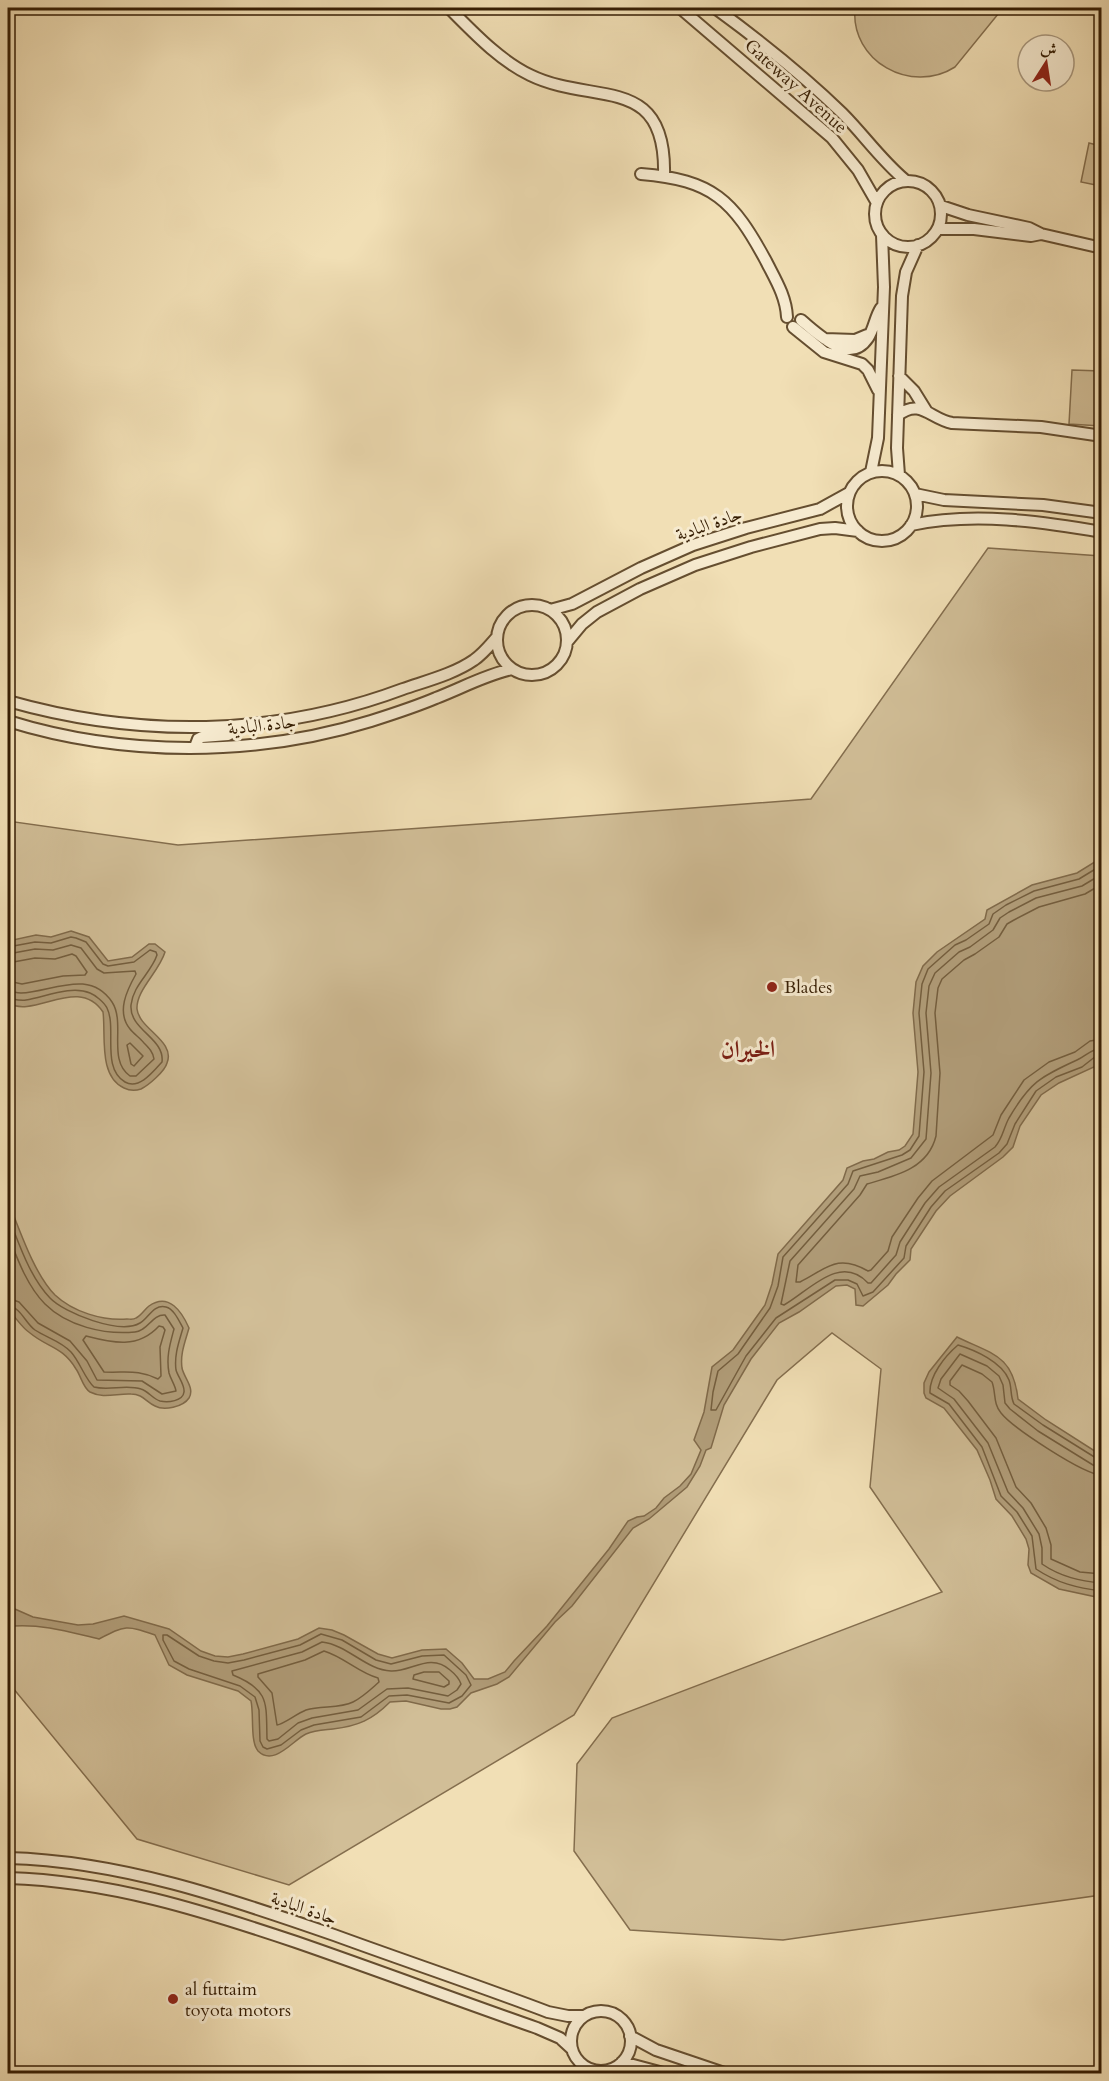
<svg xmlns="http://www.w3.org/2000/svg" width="1109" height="2081" viewBox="0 0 1109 2081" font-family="Cardo,Amiri,serif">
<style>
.green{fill:#d1be97;stroke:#846e4e;stroke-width:1.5}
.water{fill:#b19d79;stroke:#806a4a;stroke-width:1.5}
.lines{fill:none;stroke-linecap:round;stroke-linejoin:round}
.shore{stroke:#745e3e;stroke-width:1.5}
.minor-casing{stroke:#654e30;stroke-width:14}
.minor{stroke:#f6eacf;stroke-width:10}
.poi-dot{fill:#8f2418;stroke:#f6eacf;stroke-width:2}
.labels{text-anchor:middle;stroke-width:6;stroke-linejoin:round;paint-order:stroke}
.street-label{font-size:18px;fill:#361e04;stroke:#f6eacf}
.poi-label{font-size:18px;fill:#361e04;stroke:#f6eacf;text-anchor:start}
.district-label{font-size:24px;font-weight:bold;fill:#7a1f14;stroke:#f6eacf}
</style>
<rect width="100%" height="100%" fill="#f1dfb5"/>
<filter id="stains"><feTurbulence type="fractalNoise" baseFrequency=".00333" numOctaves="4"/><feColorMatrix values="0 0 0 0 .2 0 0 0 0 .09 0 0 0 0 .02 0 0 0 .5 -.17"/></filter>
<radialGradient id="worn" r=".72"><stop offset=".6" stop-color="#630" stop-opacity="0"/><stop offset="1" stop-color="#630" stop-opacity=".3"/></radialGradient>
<path class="green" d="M 855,8 L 1003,8 L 955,67 C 911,95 850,61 855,8 Z
M 1089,143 L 1101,146 L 1101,186 L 1081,182 Z
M 1072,370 L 1101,371 L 1101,426 L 1069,424 Z
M 988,548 L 1101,556 L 1101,1895 L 783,1940 L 630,1930 L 574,1851 L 577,1764 L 612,1718 L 942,1592 L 870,1487 L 881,1369 L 832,1333 L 777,1380 L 574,1715 L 289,1885 L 137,1839 L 8,1682 L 8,821 L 178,845 L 494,823 L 811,799 Z"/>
<path class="water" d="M 1101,858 L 1101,1059 L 1094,1067 L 1059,1083 L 1041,1095 L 1020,1126 L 1013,1147 L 1003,1157 L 950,1196 L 936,1211 L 911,1249 L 910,1260 L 896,1274 L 888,1285 L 863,1306 L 856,1305 L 855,1289 L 847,1285 L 836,1286 L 799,1312 L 779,1323 L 751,1359 L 724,1405 L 711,1448 L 706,1450 L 700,1466 L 687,1487 L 649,1519 L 633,1528 L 572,1606 L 555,1622 L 509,1677 L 497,1684 L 471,1693 L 457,1707 L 450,1709 L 441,1709 L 406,1701 L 390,1702 C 372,1720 358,1726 333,1729 C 324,1730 315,1730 306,1734 C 293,1740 274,1767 258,1751 C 250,1742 254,1714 251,1701 L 238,1691 L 187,1675 L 169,1665 L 155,1635 C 126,1625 126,1625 99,1639 C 69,1632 44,1624 13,1626 L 8,1634 L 8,1606 L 33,1617 L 78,1625 L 93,1624 L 124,1616 L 169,1629 L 201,1651 L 215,1656 L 228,1657 L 243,1654 L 298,1639 L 319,1628 L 332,1630 L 344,1635 L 378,1654 L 392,1658 L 422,1650 L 446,1649 L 462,1663 L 474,1679 L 488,1679 L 505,1672 L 514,1661 L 547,1626 L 609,1549 L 628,1521 L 637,1517 L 644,1516 L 656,1508 L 664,1498 L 680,1486 L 691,1474 L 701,1450 L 694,1440 L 704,1412 L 712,1367 L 733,1350 L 765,1305 L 772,1284 L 778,1254 L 843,1180 L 847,1168 L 863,1161 L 874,1159 L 888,1152 L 899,1150 L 905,1146 L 913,1134 L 918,1072 L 913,1013 L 916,982 L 923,966 L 937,952 L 985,919 L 987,910 L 1032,885 L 1077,873 Z
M 71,931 L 89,937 L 108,961 L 132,957 L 149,944 L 155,944 L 165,952 C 159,972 136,990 137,1009 C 139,1029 176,1041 167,1063 C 165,1071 149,1085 141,1089 C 135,1091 130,1091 124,1088 C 98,1076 106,1035 103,1012 C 78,975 35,1019 8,1003 L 8,941 L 36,935 L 51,937 Z
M 8,1201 C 19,1228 34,1274 55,1295 C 73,1312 103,1321 127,1319 C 130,1319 133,1320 136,1318 C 141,1316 145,1309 149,1306 C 169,1292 182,1312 189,1328 C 185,1342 180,1354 182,1368 C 184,1378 195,1388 189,1398 C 183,1407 164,1411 155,1406 C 146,1402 143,1394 131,1394 C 118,1393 103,1399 90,1392 C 83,1388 81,1376 76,1369 C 62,1346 48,1348 30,1333 C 21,1327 16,1317 8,1310 Z
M 957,1337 C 992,1354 1013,1355 1018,1399 L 1046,1420 L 1101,1455 L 1101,1598 L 1059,1589 L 1031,1573 L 1028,1565 L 1029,1549 L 1026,1539 L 1012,1516 L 996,1499 L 990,1480 L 977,1450 L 944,1408 L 926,1398 L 924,1393 L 924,1383 L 929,1372 Z"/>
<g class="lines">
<path class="shore" d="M 1102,865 L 1079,879 L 1034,891 L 1006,905 L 993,914 L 989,924 L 966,940 L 955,945 L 928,969 L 922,984 L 919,1013 L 924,1072 L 919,1136 L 910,1150 L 902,1155 L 853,1171 L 848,1184 L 783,1257 L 778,1286 L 770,1308 L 738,1354 L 718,1371 L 713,1392 L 711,1410 L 716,1410 L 746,1356 L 776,1318 L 835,1280 L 848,1280 L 857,1284 L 863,1296 L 873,1292 L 904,1258 L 906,1246 L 931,1207 L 945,1191 L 999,1153 L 1007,1144 L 1015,1124 L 1036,1091 L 1056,1077 L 1082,1067 L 1096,1056 L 1102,1056
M 1102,874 L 1082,886 L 1036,898 L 1009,912 L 1000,918 L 993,930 L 970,947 L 959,952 L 935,973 L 929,986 L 926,1013 L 931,1073 L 926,1139 L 911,1158 L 878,1172 L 860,1176 L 854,1189 L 790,1261 L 781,1304 L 784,1305 C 809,1291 840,1253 868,1283 L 871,1283 L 896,1255 L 900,1242 L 925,1203 L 939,1187 L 995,1147 C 1003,1138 1003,1129 1009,1118 C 1030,1082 1040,1077 1077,1060 C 1086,1056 1091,1049 1102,1048
M 1102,884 L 1085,894 L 1039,907 L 1014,920 L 1007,924 L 999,937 L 975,954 L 964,960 L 942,979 L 938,988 L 935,1013 L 940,1073 L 936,1136 C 928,1169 895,1176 867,1184 L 860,1195 L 798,1265 L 796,1282 L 800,1282 C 826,1269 837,1253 868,1271 L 871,1270 L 888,1251 L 892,1237 L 918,1198 L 932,1181 L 993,1135 L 1001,1115 L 1024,1080 L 1049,1062 L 1075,1052 L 1090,1041 L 1102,1039
M 8,947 L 35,942 L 51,943 L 71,937 L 76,938 L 86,942 L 103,964 L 108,966 L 134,962 L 150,950 L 156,952 L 157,955 C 151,973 133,985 131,1005 C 129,1030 165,1038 162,1062 C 153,1072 139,1090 125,1082 C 101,1068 117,1028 107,1008 C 104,1002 95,995 90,993 C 71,985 45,997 26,1000 C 19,1001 14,999 8,998
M 8,954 L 35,949 L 53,950 L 71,945 L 81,948 L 97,969 L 104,973 L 135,971 L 136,974 C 127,990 116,1012 130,1029 C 134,1034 140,1038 144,1043 C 149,1048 153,1052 154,1059 L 136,1076 L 130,1076 C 107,1060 126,1023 112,1002 C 89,968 52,992 21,993 C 16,993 12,991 8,991
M 8,963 L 35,958 L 55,959 L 72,954 L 76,956 L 87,972 L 85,975 L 63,976 L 22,984 L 8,981
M 130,1043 L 143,1056 L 134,1066 L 131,1064 L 127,1045 Z
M 8,1216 C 19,1243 29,1276 50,1298 C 64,1313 120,1335 140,1323 C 149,1318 153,1304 166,1307 C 174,1309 179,1321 183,1328 C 179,1342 174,1355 176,1370 C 178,1377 185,1385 184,1392 C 183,1401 168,1403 160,1401 C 153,1399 148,1391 141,1389 C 126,1384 109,1391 94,1387 C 85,1379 80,1362 71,1352 C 61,1341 47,1338 35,1330 C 25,1323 21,1307 8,1306
M 8,1235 C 17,1258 27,1286 45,1304 C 67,1326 104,1335 135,1332 C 148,1331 152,1314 165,1315 L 174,1329 C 170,1344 166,1357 169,1373 C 171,1380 175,1385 176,1391 L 162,1394 L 142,1381 L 97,1380 L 87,1361 L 70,1341 L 38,1323 L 19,1302 L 8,1298
M 163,1327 L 165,1330 L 160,1347 L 161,1376 L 158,1379 C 138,1369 126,1373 104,1372 L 83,1340 L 86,1336 C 113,1343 138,1349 159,1326 Z
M 1102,1459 L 1096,1458 L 1043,1425 L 1014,1404 C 1010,1396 1012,1388 1009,1380 C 1002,1362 975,1350 958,1345 C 945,1356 929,1376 930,1393 L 949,1404 L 982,1447 L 1001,1496 L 1017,1512 L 1032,1536 L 1036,1569 C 1057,1583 1077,1588 1102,1591
M 1102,1466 L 1093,1465 L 1038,1431 L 1010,1409 L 1005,1403 L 1003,1385 L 999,1376 L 987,1366 L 960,1354 L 941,1379 L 938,1388 L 954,1399 L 988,1443 L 1008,1492 L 1023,1508 L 1039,1534 L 1042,1548 L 1042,1564 C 1061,1577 1080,1581 1102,1583
M 1102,1475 C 1084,1475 1013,1428 1001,1413 C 993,1404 996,1392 992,1382 L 982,1374 L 962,1365 L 950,1381 L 950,1385 L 959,1391 L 968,1401 L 996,1438 L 1016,1487 L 1031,1503 L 1046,1528 L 1051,1545 L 1051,1559 L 1080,1572 L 1102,1574
M 163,1635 L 167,1635 L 199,1656 L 214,1661 L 228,1663 L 244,1660 L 300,1645 L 321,1634 L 342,1640 L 376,1660 L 391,1664 L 422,1656 L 444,1655 L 466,1675 L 471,1685 L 462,1696 L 449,1703 L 407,1695 L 389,1696 L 361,1717 L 314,1725 L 301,1730 L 281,1745 L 267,1749 L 263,1747 L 260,1741 L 259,1710 L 255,1697 L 240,1686 L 189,1669 L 174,1661 L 163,1640 Z
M 322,1642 C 348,1645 366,1670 391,1671 C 411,1672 430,1652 450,1670 C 455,1674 459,1678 461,1684 L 457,1690 L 448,1696 L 408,1688 L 387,1689 L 358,1710 L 312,1718 L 298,1723 L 278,1739 L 269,1741 L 267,1739 C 266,1703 270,1690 233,1675 L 232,1671 L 302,1652 Z
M 324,1651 C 344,1657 359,1673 378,1678 L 379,1682 C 371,1689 363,1697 353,1702 C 339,1709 321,1705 306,1710 C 296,1714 284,1724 277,1725 L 272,1693 L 258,1677 L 258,1674 L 305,1660 Z
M 424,1672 L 439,1672 L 449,1681 L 449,1684 L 444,1687 L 413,1679 L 414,1675 Z"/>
<defs>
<path id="minor" d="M 449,8 C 473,32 499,60 530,75 C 593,106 667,72 664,176
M 680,8 L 832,138 L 858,170 L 877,203
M 715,8 C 759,40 803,75 842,113 C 864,135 881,160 905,180
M 641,174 C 713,180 733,200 766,261 C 775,279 786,296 787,317
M875 214a33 33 0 1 1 66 0a33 33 0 1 1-66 0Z
M 941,206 L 968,215 L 1029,228 L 1041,234 L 1102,248
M 938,229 L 974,229 L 1031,236 L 1041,234
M 801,320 C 817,333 849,366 868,338 C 874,329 875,317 881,308
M 793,327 L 824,352 L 862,364 L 868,370 L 878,390
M 825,339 L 855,340 L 867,335
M 899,376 L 914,391 L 927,412
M 898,415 C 921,398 930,419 952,423 L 1041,427 L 1102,436
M847 506a35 35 0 1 1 70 0a35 35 0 1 1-70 0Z
M 871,472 L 878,438 L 884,287 L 882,235
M 899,475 L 897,448 L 902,296 L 906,272 L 918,245
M 915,494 L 944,500 L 1043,505 L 1102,513
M 911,525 C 973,512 1040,521 1102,532
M497 640a35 35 0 1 1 70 0a35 35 0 1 1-70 0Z
M 550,610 L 572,604 L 641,568 L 693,545 L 746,528 L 820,509 L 849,493
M 567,642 L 582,624 L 597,612 L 640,589 L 695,565 L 751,547 L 820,529 L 835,528 L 858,531
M 8,701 C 138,738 275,737 403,689 C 426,681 454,674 474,660 C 483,654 490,645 497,637
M 8,721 C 124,757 255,757 371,721 C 393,714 415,707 436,698 C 462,688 485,675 512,669
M 195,747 L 198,739 L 202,737 L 228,735 L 242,727
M 8,1858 C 121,1861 228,1898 334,1935 C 405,1961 477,1985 548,2012 L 568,2016 L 583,2016
M 8,1878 C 109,1881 201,1910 296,1942 C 377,1970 457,2000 537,2028 L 560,2038 L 572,2049
M571 2041a30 30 0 1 1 60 0a30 30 0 1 1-60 0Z
M 630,2036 L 656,2050 L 727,2074
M 622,2062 L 667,2074"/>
</defs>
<use href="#minor" class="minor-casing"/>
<use href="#minor" class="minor"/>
</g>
<g class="poi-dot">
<circle cx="772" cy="987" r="6"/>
<circle cx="173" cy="1999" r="6"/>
</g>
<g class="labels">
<g class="street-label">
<text transform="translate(796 86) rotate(42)" y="6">Gateway Avenue</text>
<text transform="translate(709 524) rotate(-19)" y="6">جادة البادية</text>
<text transform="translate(262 725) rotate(-6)" y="6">جادة البادية</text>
<text transform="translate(304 1908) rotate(19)" y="6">جادة البادية</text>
</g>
<g class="poi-label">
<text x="784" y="993">Blades</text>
<text x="185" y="1995">al futtaim<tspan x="185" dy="21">toyota motors</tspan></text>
</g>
<g class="district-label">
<text x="748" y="1057">الخيران</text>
</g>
</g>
<rect width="1109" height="2081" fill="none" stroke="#f1dfb5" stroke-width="30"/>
<rect x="9" y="9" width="1091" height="2063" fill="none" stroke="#361e04" stroke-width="3"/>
<rect x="15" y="15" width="1079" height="2051" fill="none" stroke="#361e04" stroke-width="1.5"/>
<g transform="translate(1046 63) rotate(12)"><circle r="28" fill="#f6eacf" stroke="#a9987e" stroke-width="1.5"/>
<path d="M0-4.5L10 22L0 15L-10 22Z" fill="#8f2418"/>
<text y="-9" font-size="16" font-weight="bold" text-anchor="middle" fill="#361e04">ش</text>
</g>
<rect width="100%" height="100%" filter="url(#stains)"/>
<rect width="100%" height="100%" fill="url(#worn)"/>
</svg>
